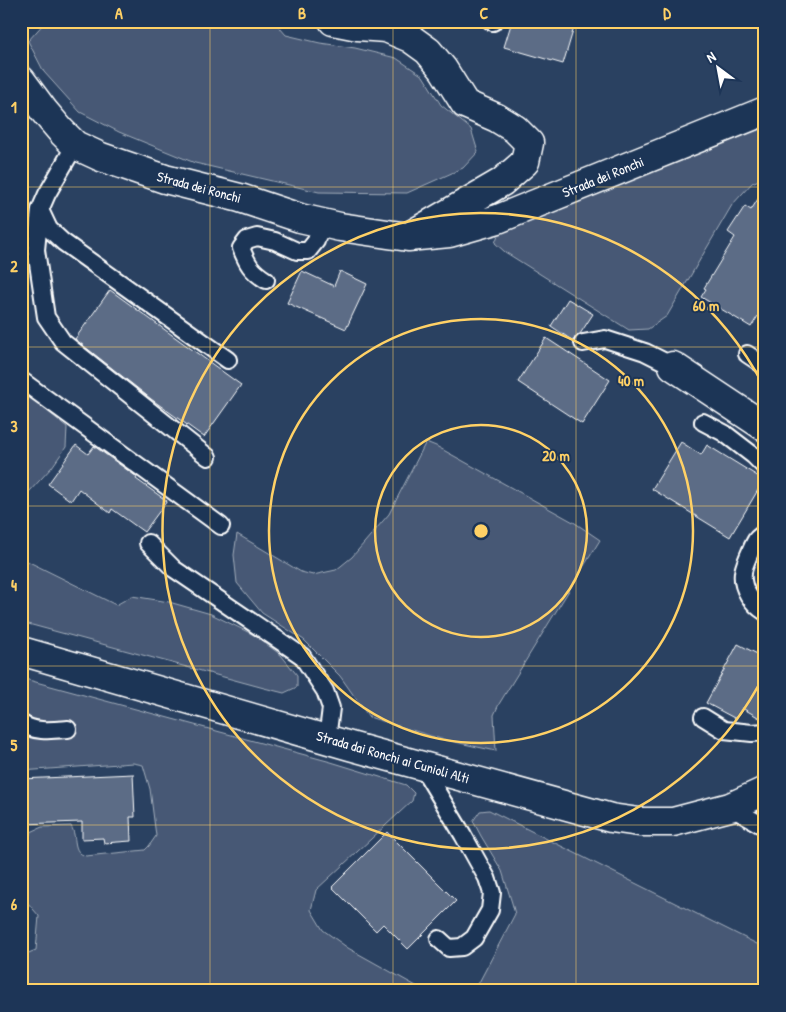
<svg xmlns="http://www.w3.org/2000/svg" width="786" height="1012" viewBox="0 0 786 1012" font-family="'Patrick Hand',sans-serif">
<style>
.green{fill:#465975;stroke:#a2acba}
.building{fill:#5b6c86;stroke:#fff}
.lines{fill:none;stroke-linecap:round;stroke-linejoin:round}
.lane-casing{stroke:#fff;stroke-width:20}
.street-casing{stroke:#fff;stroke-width:31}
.lane{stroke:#1d3557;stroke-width:16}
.street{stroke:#1d3557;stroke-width:28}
.grid{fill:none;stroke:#ffd166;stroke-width:1;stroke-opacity:0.55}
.ring{fill:none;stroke:#ffd166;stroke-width:2.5}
.labels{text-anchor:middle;stroke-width:4;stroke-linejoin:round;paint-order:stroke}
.street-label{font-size:14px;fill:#fff;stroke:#1d3557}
.centre{fill:#ffd166;stroke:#1d3557;stroke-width:2.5}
.ring-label{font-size:15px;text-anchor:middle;font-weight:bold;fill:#ffd166;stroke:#1d3557;stroke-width:4;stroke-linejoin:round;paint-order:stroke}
.neatline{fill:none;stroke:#ffd166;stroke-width:2}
.grid-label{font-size:16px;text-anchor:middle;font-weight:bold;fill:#ffd166}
</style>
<rect width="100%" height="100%" fill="#2a4161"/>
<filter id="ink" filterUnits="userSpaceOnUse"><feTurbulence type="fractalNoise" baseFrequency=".02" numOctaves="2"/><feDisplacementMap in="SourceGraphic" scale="10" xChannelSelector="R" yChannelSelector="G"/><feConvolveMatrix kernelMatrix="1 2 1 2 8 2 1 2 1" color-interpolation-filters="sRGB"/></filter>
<g filter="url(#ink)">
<path class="green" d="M 46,21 L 274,21 L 286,35 L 320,43 L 355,48 L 396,58 L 423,76 L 441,105 L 471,129 L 478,152 L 463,168 L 407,193 L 319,192 L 195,163 L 119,132 L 80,112 L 44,72 L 28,41 Z
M 765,124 L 765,180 L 761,179 L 752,183 L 732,205 L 667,316 L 648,329 L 629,330 L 505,252 L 495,243 L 498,235 L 513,223 Z
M 21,390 L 67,427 L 66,447 L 52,467 L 29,492 L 21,485 Z
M 426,442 L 436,446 L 575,523 L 600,540 L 499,704 L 494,715 L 496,751 L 441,739 L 369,717 L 340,676 L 304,640 L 262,613 L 237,583 L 234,555 L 237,534 L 301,572 L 313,575 L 336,570 L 352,557 L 389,514 Z
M 21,558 L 116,605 L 132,596 L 169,602 L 211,614 L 254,635 L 281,655 L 297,675 L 297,687 L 284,693 L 264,688 L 21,622 Z
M 21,678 L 331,762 L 406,785 L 414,793 L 412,801 L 316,890 L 311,910 L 323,930 L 348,948 L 425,991 L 21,991 L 21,956 L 36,950 L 39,916 L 21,895 L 21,857 L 31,832 L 42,827 L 71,826 C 78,838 71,852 86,856 L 145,850 L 149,846 L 156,836 L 150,789 L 143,765 L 133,763 L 21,771 Z
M 489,810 L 765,948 L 765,991 L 473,991 L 475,990 L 515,914 L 512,903 L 502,871 L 481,836 L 473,821 L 480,811 Z"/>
<path class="building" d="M 512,21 L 576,21 L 563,64 L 504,47 Z
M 765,188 L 765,305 L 751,327 L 701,297 L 706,289 L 704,288 L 735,237 L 728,232 L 745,206 L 751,210 Z
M 302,271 L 334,286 L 340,271 L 367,284 L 346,329 L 287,303 Z
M 110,290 L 241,385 L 204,437 L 151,399 L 75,339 Z
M 568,299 L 593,314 L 580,334 L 576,336 L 573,341 L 551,326 Z
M 546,338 L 610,380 L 582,424 L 518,382 Z
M 681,442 L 701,455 L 707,445 L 764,480 L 730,537 L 652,489 Z
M 76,445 L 88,454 L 94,446 L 137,477 L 136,479 L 167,501 L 144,532 L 112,509 L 110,513 L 79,489 L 71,501 L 48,484 Z
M 738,644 L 765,658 L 765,721 L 742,708 L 736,719 L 706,703 Z
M 133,774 L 135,817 L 130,817 L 131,841 L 104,843 L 103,838 L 82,839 L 82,822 L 21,824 L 21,779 Z
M 387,832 L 456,901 L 408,949 L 383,924 L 376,931 L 332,887 Z"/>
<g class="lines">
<defs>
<path id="lane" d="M 491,21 L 493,22
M 75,145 L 47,194 L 40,210 L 36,250 L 46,317 L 63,342 L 208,457
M 40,210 L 49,229 L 63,242 L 228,360
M 266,280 C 251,271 247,263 241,248 L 247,240 L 257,237 L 275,241 L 297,251 L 308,251 L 316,241 L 321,223
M 583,343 L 605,339 L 645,352 L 673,366
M 747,354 L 765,366
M 21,380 L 221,526
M 703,422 L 724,433 L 754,456 L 765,467
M 765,532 C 762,535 758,537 756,540 C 753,545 743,567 743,573 C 741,588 752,604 765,612
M 148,543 L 174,569 L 302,656 L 325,691 L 331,708 L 327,739
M 703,717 L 724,730 L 752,733 L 765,732
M 21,723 C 34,733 54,730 68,729
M 421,765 L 463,835 L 487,878 L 492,893 L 490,910 L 474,938 L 462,947 L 449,948 L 439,939
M 730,807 L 765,827"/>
<path id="street" d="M 333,21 L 358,26 L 386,28 L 410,38 L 428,51 L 443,69 L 465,104 L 497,118 L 515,129 L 529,143 L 525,162 L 502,182 L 416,232
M 21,80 L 44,111 L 61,131 L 75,145 L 101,157 L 165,179 L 240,198 L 300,218 L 340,227 L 408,237 L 449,233 L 498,219 L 765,111
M 673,366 L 765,427
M 21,651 L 350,746 L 611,818 L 639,822 L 673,822 L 730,807 L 765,791"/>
</defs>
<use href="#lane" class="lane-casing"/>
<use href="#street" class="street-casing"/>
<use href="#lane" class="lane"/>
<use href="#street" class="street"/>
</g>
</g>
<path class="grid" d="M 210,21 L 210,991M 393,21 L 393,991M 576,21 L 576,991M 21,187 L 765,187M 21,347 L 765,347M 21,506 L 765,506M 21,666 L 765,666M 21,825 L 765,825"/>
<g class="ring">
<circle cx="481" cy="531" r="106"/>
<circle cx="481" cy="531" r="212"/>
<path d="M764 675A318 318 0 1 1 764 387"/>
</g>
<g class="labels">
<g class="street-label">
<text transform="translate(603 177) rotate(-22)" y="5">Strada dei Ronchi</text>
<text transform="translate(199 187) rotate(15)" y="5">Strada dei Ronchi</text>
<text transform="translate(393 757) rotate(16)" y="5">Strada dai Ronchi ai Cunioli Alti</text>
</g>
</g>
<circle cx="481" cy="531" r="8" class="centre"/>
<g class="ring-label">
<text x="706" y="311">60 m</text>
<text x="631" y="386">40 m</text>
<text x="556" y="461">20 m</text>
</g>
<rect width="786" height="1012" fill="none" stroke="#1d3557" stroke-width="55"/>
<g transform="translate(718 68) rotate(328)" stroke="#1d3557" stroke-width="4" paint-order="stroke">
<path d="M0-4L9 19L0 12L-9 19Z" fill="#ffffff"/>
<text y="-8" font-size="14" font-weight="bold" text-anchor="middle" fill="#ffffff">N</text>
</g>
<rect x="28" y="28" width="730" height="956" class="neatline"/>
<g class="grid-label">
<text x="119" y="19">A</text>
<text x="302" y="19">B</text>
<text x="484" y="19">C</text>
<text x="667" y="19">D</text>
<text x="14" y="113">1</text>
<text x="14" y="272">2</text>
<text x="14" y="432">3</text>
<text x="14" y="591">4</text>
<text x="14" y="751">5</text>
<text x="14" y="910">6</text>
</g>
</svg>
